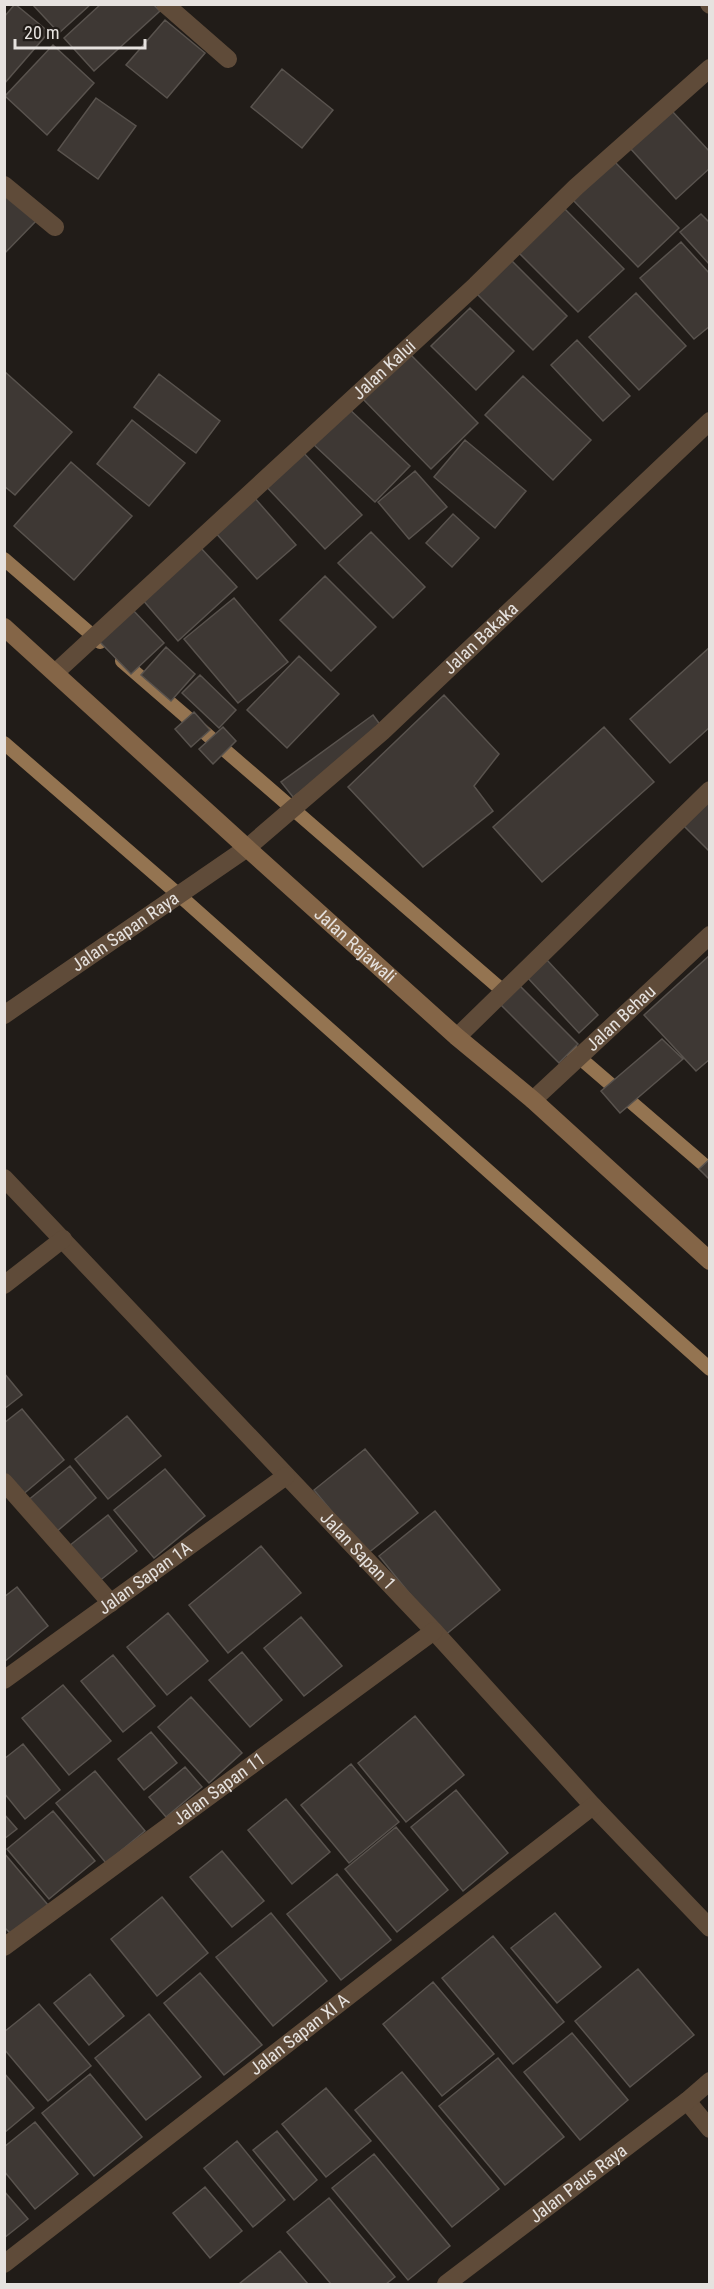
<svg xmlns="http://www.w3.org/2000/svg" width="714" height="2289" viewBox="0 0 714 2289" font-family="'Roboto Condensed',sans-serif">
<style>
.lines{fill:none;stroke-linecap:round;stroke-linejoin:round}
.stream{stroke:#947451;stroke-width:14}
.building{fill:#3e3834;stroke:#59534e;stroke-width:1.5}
.lane{stroke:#5f4b39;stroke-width:18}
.street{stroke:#5f4b39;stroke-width:18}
.secondary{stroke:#846547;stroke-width:18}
.labels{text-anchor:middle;stroke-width:5;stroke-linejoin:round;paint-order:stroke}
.street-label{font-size:18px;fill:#e6e2df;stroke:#211c18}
</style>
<rect width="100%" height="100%" fill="#211c18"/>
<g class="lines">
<path class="stream" d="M 4,559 L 100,642
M 122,661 L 511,998
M 4,743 L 179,895 L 710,1369
M 573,1052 L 710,1170"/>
</g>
<path class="building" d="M 15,4 L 49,32 L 4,84 L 4,17 Z
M 32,4 L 91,4 L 59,33 Z
M 101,4 L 153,4 L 160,11 L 94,71 L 64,38 Z
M 165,20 L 205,53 L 167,98 L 126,65 Z
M 53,45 L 94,83 L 47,135 L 5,96 Z
M 282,69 L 333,110 L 302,148 L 251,107 Z
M 96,98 L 136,126 L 98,179 L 58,150 Z
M 672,111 L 710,152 L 710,168 L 676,199 L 630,148 Z
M 612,159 L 679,228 L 638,267 L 571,198 Z
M 4,191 L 36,221 L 4,254 Z
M 561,205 L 624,269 L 578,312 L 515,249 Z
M 701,214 L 710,223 L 710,265 L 680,232 Z
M 681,242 L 710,274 L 710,326 L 694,339 L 640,278 Z
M 510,259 L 567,316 L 533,350 L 476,293 Z
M 636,293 L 686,346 L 639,390 L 589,337 Z
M 470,308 L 514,351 L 476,390 L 431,346 Z
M 577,340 L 630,396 L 603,421 L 551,365 Z
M 408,352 L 478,423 L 431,469 L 361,397 Z
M 4,371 L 72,432 L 15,495 L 4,486 Z
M 159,374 L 220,421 L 196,453 L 134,407 Z
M 523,376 L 591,440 L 553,480 L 485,415 Z
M 347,407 L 410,466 L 375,502 L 312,443 Z
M 132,420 L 185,463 L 149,506 L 97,464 Z
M 465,440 L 526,491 L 495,528 L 434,477 Z
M 300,449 L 362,515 L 325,549 L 263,483 Z
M 71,462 L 132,516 L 74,580 L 14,526 Z
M 415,471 L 447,507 L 409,539 L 378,502 Z
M 253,496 L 296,545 L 257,579 L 214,531 Z
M 453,514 L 479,538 L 452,567 L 426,543 Z
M 371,532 L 425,587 L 393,618 L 338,563 Z
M 199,546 L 237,587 L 178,641 L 142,599 Z
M 325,576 L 376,627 L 331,671 L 280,620 Z
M 234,598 L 288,662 L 238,703 L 184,639 Z
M 132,609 L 164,643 L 131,674 L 98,640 Z
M 166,647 L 195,674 L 171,701 L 141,675 Z
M 710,647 L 710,727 L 670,763 L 630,719 Z
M 299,656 L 339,694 L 287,748 L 247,710 Z
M 200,675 L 236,710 L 219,728 L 182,693 Z
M 444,695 L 499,754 L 474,786 L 493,811 L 423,867 L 348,787 Z
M 194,712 L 210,730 L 191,747 L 175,729 Z
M 373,715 L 384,730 L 293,797 L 281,782 Z
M 223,727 L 236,741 L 213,764 L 199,749 Z
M 604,727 L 654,782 L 542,882 L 493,827 Z
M 710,800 L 710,852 L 683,825 Z
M 710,955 L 710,1059 L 696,1071 L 644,1015 Z
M 546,959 L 598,1015 L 579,1033 L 527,977 Z
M 518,984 L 578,1044 L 559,1063 L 499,1003 Z
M 662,1039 L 683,1059 L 620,1113 L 601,1091 Z
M 710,1159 L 710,1180 L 699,1169 Z
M 4,1373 L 22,1395 L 4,1409 Z
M 22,1409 L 64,1460 L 21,1496 L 4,1476 L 4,1423 Z
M 127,1416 L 161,1456 L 108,1499 L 75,1459 Z
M 365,1449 L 418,1513 L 367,1554 L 314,1490 Z
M 70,1466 L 96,1498 L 55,1533 L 27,1501 Z
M 165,1469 L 205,1516 L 154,1558 L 114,1510 Z
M 435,1511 L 500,1590 L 444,1636 L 379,1556 Z
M 108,1515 L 137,1551 L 98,1582 L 69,1546 Z
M 261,1546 L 301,1593 L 228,1653 L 189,1605 Z
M 17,1587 L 48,1626 L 4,1662 L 4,1597 Z
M 168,1613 L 208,1661 L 167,1695 L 127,1647 Z
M 301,1617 L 342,1666 L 304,1696 L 264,1648 Z
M 242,1652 L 282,1700 L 250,1727 L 209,1680 Z
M 113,1655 L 155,1706 L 123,1732 L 81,1681 Z
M 63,1685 L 111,1741 L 69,1775 L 22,1718 Z
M 191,1697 L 242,1753 L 209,1783 L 158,1727 Z
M 415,1716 L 464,1775 L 406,1822 L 358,1763 Z
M 151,1732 L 177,1763 L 144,1790 L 118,1759 Z
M 23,1744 L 60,1790 L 25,1819 L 4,1793 L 4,1759 Z
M 351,1764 L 399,1822 L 349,1863 L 301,1805 Z
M 185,1767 L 202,1787 L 166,1817 L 149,1797 Z
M 95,1771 L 145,1831 L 106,1863 L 56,1803 Z
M 456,1790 L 508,1853 L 463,1891 L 411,1827 Z
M 286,1799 L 330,1852 L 292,1884 L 248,1830 Z
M 53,1811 L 95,1861 L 49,1899 L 7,1849 Z
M 4,1814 L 17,1829 L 4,1839 Z
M 396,1827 L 448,1890 L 397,1932 L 345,1869 Z
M 222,1851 L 264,1901 L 232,1927 L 190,1877 Z
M 4,1853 L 48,1905 L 12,1935 L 4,1927 Z
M 337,1874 L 391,1940 L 341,1980 L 287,1914 Z
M 162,1897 L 208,1953 L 157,1996 L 111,1939 Z
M 271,1913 L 327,1981 L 273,2026 L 216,1957 Z
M 555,1913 L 601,1967 L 557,2003 L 511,1948 Z
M 493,1936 L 564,2022 L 513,2064 L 442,1978 Z
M 638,1969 L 694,2035 L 630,2087 L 575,2021 Z
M 200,1973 L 262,2045 L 224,2075 L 164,2003 Z
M 90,1974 L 124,2016 L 89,2045 L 54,2003 Z
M 433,1982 L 494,2054 L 442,2096 L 383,2024 Z
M 39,2004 L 91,2066 L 48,2101 L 4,2049 L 4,2032 Z
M 149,2014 L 201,2077 L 146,2120 L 95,2058 Z
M 572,2033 L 628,2100 L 580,2140 L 524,2072 Z
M 498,2058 L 564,2137 L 505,2185 L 439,2106 Z
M 402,2072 L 499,2189 L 452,2227 L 355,2110 Z
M 4,2073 L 34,2108 L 4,2133 Z
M 90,2074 L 142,2137 L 94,2176 L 42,2113 Z
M 326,2088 L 371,2141 L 326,2177 L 282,2124 Z
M 35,2122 L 78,2174 L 35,2209 L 4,2171 L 4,2147 Z
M 277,2131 L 317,2180 L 294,2200 L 253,2150 Z
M 237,2141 L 285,2200 L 253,2227 L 204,2168 Z
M 374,2154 L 450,2246 L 408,2280 L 332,2188 Z
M 205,2187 L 242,2231 L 210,2258 L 173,2213 Z
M 4,2191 L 28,2219 L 4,2238 Z
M 329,2198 L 395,2277 L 386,2284 L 331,2284 L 287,2232 Z
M 280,2251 L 308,2284 L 239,2284 Z"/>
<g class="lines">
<path class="lane" d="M 457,1037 L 710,790"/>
<g class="street">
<path d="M 165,4 L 228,59"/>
<path d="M 709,4 L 710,5"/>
<path d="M 4,185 L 55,227"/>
<path id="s1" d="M 56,672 L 476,285 L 576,187 L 710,68"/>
<path id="s2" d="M 4,1015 L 247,848 L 382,732 L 710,421"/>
<path id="s3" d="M 533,1100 L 710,935"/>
<path id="s4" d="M 4,1178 L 434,1631 L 593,1806 L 710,1928"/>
<path d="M 4,1285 L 63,1239"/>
<path d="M 4,1482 L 111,1603"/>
<path id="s5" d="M 4,1680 L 286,1476"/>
<path id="s6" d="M 4,1947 L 434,1631"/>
<path d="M 687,2101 L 710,2129"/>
<path id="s7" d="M 4,2264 L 593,1806"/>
<path id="s8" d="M 446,2284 L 687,2101 L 710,2081"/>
</g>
<path class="secondary" id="s9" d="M 4,627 L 247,848 L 457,1037 L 533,1100 L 710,1261"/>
</g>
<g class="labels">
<g class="street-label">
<text dy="6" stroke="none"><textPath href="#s1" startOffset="446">Jalan Kalui</textPath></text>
<text dy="6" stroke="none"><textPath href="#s2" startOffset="609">Jalan Bakaka</textPath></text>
<text dy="6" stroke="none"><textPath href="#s2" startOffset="147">Jalan Sapan Raya</textPath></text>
<text dy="6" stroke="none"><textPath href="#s9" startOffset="474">Jalan Rajawali</textPath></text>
<text dy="6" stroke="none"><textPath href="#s3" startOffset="120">Jalan Behau</textPath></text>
<text dy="6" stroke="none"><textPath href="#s4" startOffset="514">Jalan Sapan 1</textPath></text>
<text dy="6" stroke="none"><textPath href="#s5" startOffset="174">Jalan Sapan 1A</textPath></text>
<text dy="6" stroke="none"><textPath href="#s6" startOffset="267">Jalan Sapan 11</textPath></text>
<text dy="6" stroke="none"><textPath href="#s7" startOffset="374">Jalan Sapan XI A</textPath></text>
<text dy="6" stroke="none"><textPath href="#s8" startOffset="166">Jalan Paus Raya</textPath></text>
</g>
</g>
<rect width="714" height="2289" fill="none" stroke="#e6e2df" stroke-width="12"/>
<path d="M15 39v9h130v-9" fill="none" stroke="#e6e2df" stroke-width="3"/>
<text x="24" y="39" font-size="18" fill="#e6e2df" stroke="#211c18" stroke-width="4.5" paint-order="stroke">20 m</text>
</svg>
